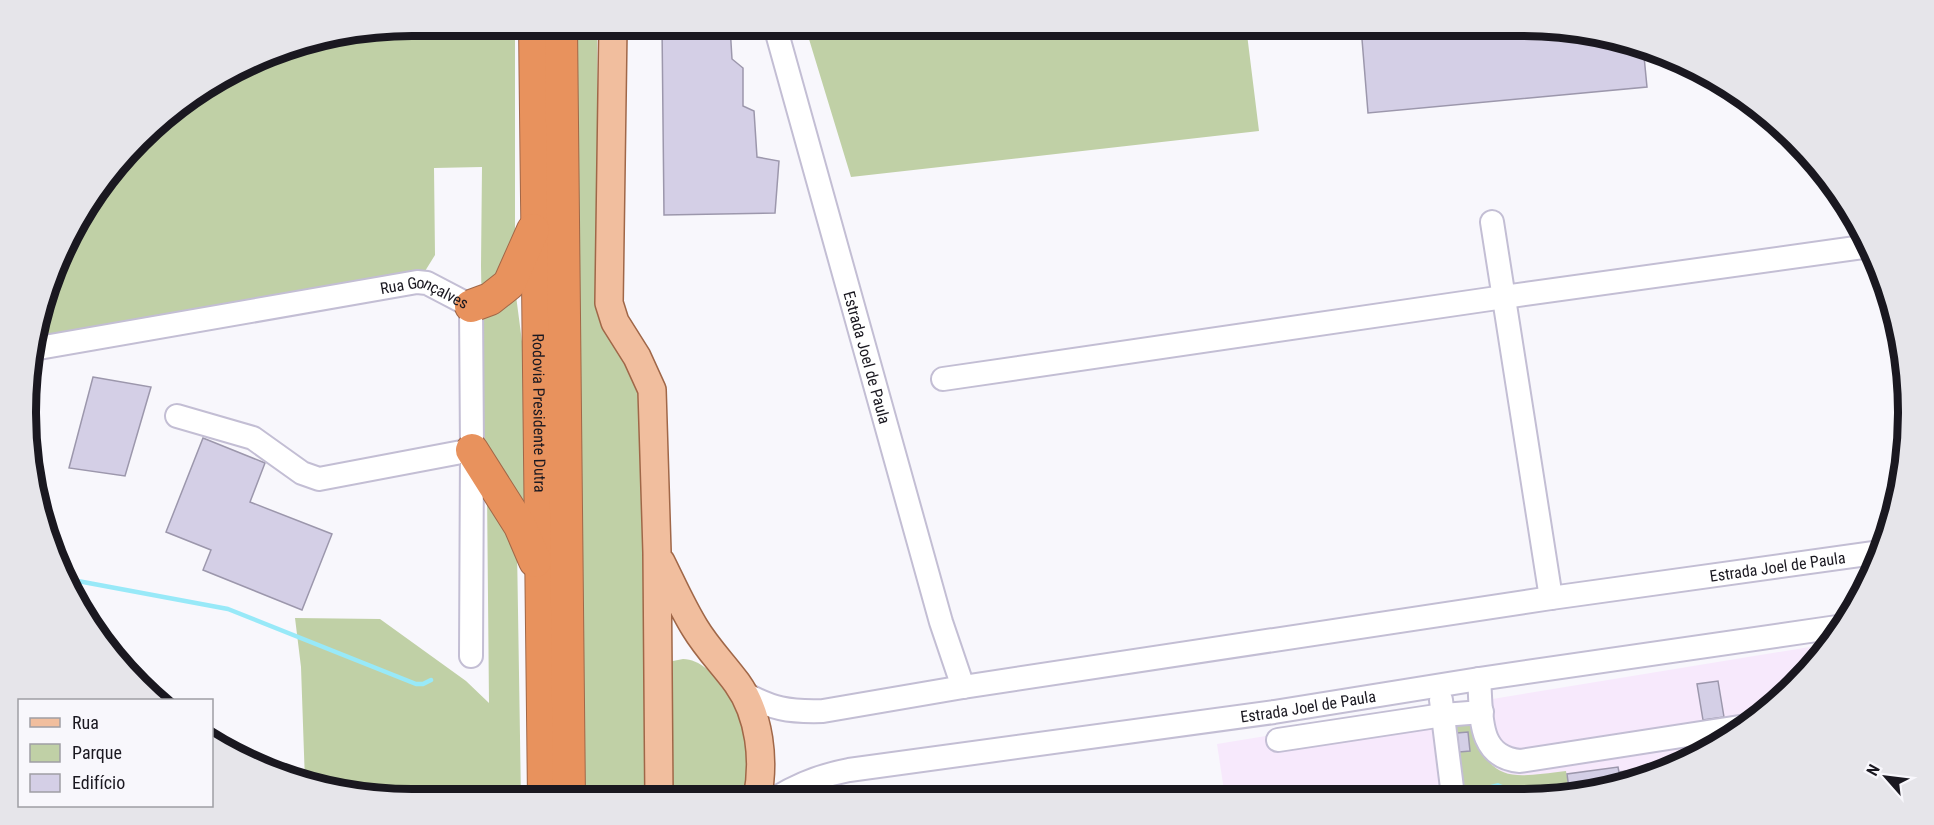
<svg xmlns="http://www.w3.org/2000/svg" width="1934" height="825" viewBox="0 0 1934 825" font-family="'Roboto Condensed',sans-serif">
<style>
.industrial{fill:#f7e9fc}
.green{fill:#c0d0a6}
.water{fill:#98e9f8}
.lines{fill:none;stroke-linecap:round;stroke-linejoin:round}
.stream{stroke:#98e9f8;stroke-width:4.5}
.building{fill:#d4cfe6;stroke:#9c97ac;stroke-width:1.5}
.minor-casing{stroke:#c3bed4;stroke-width:26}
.major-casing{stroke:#a06748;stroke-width:30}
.highway-casing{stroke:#a06748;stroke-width:34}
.minor{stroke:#fff;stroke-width:22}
.major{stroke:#f1be9e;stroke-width:27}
.highway{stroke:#e8925d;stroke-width:32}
.labels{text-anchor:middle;stroke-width:4.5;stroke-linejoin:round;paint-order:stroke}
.street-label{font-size:16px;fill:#1a1820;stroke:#f8f7fc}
.rim{fill:none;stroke:#1a1820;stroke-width:8}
</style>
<rect width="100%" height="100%" fill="#f8f7fc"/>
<path class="industrial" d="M 1828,644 L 1757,719 L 1670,770 L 1572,796 L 1225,797 L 1217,744 Z"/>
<path class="green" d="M 413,26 L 515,26 L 515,288 L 527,380 L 528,523 L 484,446 L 481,266 L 482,167 L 434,168 L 435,255 L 422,276 L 33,343 L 33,337 L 78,219 L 158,121 L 288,46 Z
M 571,26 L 597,26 L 599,280 L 641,388 L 653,799 L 579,799 Z
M 805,26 L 1246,26 L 1259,131 L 851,177 Z
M 487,491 L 517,548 L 521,799 L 413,799 L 305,782 L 301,667 L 295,618 L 380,619 L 466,681 L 489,703 Z
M 683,659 C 716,659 745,719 748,747 C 750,763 746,782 745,799 L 666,799 L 667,665 L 673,661 Z
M 1451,719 L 1471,721 C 1489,784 1508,778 1566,771 L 1570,796 L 1575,795 L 1572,796 L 1460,796 Z"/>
<path class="water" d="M 1498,783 L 1510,788 L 1516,796 L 1478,796 L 1486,786 Z"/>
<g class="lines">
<path class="stream" d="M 67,579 L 228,609 L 416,684 L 423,684 L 431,680"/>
</g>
<path class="building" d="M 662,26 L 730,26 L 732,59 L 743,68 L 743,106 L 754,111 L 757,157 L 779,161 L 775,213 L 664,215 Z
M 1382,26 L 1522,26 L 1643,46 L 1647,87 L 1368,113 L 1361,27 Z
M 93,377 L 151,387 L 125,476 L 69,468 Z
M 203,438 L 265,463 L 250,502 L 332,534 L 302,610 L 203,570 L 211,550 L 166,532 Z
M 1718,681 L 1724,717 L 1703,720 L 1697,684 Z
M 1468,732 L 1470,751 L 1459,752 L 1457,733 Z
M 1681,764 L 1670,770 L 1621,783 L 1619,772 Z
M 1618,767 L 1621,783 L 1570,796 L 1567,774 Z"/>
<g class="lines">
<defs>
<g id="minor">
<path id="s1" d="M 775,26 L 941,622 L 963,687"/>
<path d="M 1492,222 L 1551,598"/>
<path id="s2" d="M 33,349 L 417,282 L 427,283 L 471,306 L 472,450 L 471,656"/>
<path d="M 943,379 L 1504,297 L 1870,246"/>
<path d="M 177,416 L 253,438 L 302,473 L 319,479 L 472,450"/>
<path d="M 1479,679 C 1482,713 1476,757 1520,761 L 1746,726"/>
<path id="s3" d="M 742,692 C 772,709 788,712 823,711 L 963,687 L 1551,598 L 1881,552"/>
<path d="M 1441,700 L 1453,796"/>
<path d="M 1278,740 L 1443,715 L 1482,712"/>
<path id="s4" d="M 776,798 C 799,784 822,775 849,770 L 1274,712 L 1479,679 L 1844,626"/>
</g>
<path id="major" d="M 613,26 L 609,303 L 615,322 L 637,357 L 652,390 L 657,552 L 659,799
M 661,562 C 672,584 682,607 695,628 C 707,648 723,664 737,683 C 760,715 765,761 757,799"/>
<g id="highway">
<path id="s5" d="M 535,26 L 544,799"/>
<path d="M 561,26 L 569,799"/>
<path d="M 471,306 L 490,299 L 509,284 L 533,230"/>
<path d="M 472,450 L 520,526 L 535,561"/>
</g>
</defs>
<use href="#minor" class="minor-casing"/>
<use href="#major" class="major-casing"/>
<use href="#highway" class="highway-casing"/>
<use href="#minor" class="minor"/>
<use href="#major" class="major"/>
<use href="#highway" class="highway"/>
</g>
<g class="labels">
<g class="street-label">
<text dy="6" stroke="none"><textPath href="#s2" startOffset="399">Rua Gonçalves</textPath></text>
<text dy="6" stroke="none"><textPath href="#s1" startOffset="344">Estrada Joel de Paula</textPath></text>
<text dy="6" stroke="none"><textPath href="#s5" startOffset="387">Rodovia Presidente Dutra</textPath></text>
<text dy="6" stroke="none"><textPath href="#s3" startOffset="1050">Estrada Joel de Paula</textPath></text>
<text dy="6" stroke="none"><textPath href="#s4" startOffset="542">Estrada Joel de Paula</textPath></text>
</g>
</g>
<path d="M0 0H1934V825H0ZM412 36H1522A376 376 0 0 1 1898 412V413A376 376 0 0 1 1522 789H412A376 376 0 0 1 36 413V412A376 376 0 0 1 412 36Z" fill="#e6e5ea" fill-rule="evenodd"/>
<path class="rim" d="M412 36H1522A376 376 0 0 1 1898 412V413A376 376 0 0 1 1522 789H412A376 376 0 0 1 36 413V412A376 376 0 0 1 412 36Z"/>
<rect x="18" y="699" width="195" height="108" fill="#f8f7fc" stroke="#9f9ea4" stroke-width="1.5"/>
<rect x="30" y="718" width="30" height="9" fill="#f1be9e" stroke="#9f9ea4" stroke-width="1.5"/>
<text x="72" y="729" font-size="18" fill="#1a1820">Rua</text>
<rect x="30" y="744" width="30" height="18" fill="#c0d0a6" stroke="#9f9ea4" stroke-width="1.5"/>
<text x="72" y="759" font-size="18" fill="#1a1820">Parque</text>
<rect x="30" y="774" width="30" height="18" fill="#d4cfe6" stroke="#9f9ea4" stroke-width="1.5"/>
<text x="72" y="789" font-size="18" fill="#1a1820">Edifício</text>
<g transform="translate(1886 777) rotate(298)" stroke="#f8f7fc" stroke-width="4.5" paint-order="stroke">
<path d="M0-4.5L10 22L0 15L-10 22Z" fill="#1a1820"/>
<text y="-9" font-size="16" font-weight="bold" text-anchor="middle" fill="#1a1820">N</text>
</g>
</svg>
